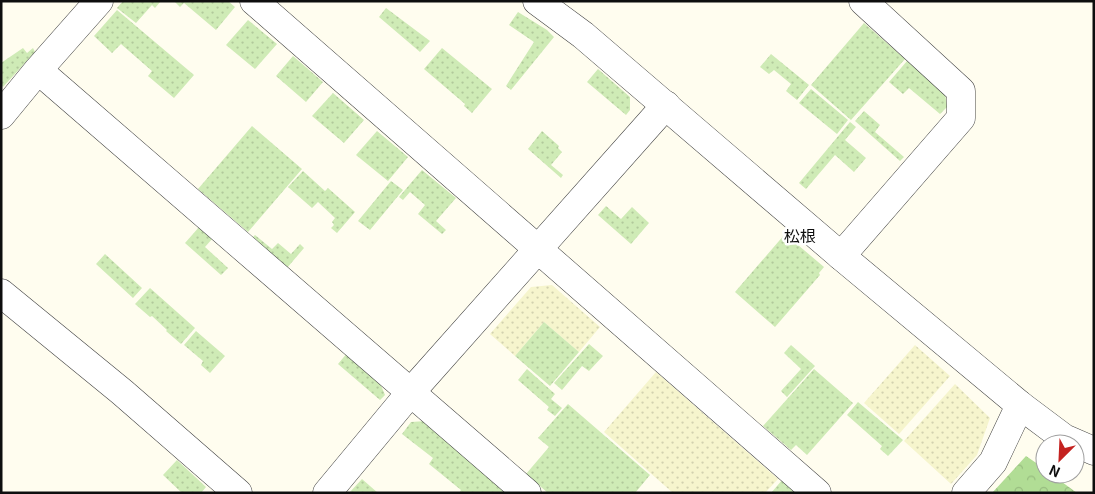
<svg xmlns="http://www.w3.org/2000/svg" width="1095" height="494" viewBox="0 0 1095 494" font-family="Georgia,'Noto Sans JP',serif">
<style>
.farmland{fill:url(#farmland-dots)}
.grass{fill:url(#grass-dots)}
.forest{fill:url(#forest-crowns)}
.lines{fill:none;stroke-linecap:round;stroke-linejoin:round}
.minor-casing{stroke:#414141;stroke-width:29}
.tertiary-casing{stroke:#414141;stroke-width:29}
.minor{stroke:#fff;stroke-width:28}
.tertiary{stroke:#fff;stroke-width:28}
.labels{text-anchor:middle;stroke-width:5;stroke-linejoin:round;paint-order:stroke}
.quarter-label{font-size:16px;fill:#0e0e0e;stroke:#fff}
</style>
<defs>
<pattern id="farmland-dots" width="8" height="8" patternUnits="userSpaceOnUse" patternTransform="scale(1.25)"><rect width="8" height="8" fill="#f6f5cd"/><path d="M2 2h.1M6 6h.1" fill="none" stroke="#d2d1af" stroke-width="1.8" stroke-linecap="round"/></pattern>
<pattern id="grass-dots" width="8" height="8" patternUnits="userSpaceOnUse" patternTransform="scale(1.25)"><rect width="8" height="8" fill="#cfebb6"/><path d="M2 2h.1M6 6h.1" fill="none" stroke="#b1c89b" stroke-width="1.8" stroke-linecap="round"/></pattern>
<pattern id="forest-crowns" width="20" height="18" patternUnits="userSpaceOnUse" patternTransform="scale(1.25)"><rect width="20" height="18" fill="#b1dd95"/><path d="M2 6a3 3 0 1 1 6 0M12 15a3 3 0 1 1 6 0" fill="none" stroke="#97bc7f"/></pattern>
</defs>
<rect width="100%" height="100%" fill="#fffdef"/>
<path class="farmland" d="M 552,285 L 600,327 L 579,352 L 544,322 L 515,356 L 490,334 L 531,287 Z
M 915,345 L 950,376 L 899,434 L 864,403 Z
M 656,372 L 778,479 L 765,493 L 673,493 L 604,432 Z
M 955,384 L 990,418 L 977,455 L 951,484 L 904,441 Z"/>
<path class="grass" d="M 123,1 L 161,1 L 155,8 L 152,5 L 136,23 L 117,8 Z
M 174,1 L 228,1 L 235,7 L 216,30 L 184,3 L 180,7 Z
M 386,8 L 430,41 L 420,52 L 379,17 Z
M 117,10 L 194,75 L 174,98 L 148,76 L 152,71 L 121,44 L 112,53 L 94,36 Z
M 518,12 L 547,30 L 554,37 L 511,90 L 506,86 L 534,42 L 509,25 Z
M 248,20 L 277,44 L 255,69 L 226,45 Z
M 864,23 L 905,59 L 851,120 L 811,85 Z
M 23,48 L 27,53 L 33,48 L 35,52 L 3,87 L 1,84 L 1,63 Z
M 442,48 L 492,89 L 472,113 L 464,106 L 465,104 L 424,69 Z
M 771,54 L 809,85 L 797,100 L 786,91 L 791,84 L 774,70 L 769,74 L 760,67 Z
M 293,56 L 323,82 L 306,102 L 276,76 Z
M 907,61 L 945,93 L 947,107 L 940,114 L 909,88 L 903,94 L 889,82 Z
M 598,69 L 630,97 L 630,110 L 626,115 L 587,82 Z
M 811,89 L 848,120 L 837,134 L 799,103 Z
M 333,93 L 364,120 L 344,143 L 312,116 Z
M 864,111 L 880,125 L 875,132 L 904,157 L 900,161 L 855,121 Z
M 850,122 L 856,127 L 845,140 L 866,158 L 854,172 L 835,155 L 806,189 L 799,183 Z
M 252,126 L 302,169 L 248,232 L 198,189 Z
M 377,131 L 408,157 L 388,181 L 356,155 Z
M 542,131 L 559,146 L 558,148 L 562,152 L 551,165 L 563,175 L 561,178 L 528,149 Z
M 422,170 L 456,198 L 436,221 L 446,230 L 442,234 L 418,214 L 425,205 L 410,192 L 403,200 L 399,197 Z
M 303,171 L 325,191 L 328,188 L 355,212 L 337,233 L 331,228 L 334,225 L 332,222 L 335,218 L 318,202 L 312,208 L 288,187 Z
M 391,181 L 403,190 L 370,230 L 358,221 Z
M 606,206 L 621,219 L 632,207 L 649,223 L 631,244 L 598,215 Z
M 200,226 L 213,238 L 205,247 L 228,268 L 221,275 L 185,243 Z
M 785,234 L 824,267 L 819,273 L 820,275 L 775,327 L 735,292 Z
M 255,235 L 272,249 L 278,243 L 291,254 L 300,244 L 304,248 L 287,268 L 252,238 Z
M 105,254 L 142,288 L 133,298 L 96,264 Z
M 150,288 L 195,328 L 181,344 L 166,331 L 167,330 L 152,316 L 150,317 L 135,304 Z
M 544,322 L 579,352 L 550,386 L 515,356 Z
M 196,331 L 225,356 L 210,373 L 201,365 L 203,361 L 184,345 Z
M 589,344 L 603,356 L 589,371 L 582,366 L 562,390 L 554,383 Z
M 791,345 L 815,366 L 787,397 L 781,391 L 801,369 L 784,353 Z
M 348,352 L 378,378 L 385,395 L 380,400 L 338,364 Z
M 527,369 L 555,394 L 551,399 L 562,408 L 555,416 L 547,410 L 549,407 L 518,380 Z
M 814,369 L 853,403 L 807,455 L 796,445 L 791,450 L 763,426 Z
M 858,402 L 903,440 L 888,456 L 880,449 L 882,446 L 847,415 Z
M 568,404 L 650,475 L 635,493 L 548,493 L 526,474 L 549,447 L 538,438 Z
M 426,421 L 509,493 L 459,493 L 461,490 L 429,464 L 433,458 L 402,434 L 411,422 Z
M 177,460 L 206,487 L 201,493 L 182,493 L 163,475 Z
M 362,479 L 378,493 L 349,493 Z
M 783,479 L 799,493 L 771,493 Z"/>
<path class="forest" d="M 1026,456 L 1045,469 L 1045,474 L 1051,474 L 1077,493 L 992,493 Z"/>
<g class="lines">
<defs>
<path id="minor" d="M 254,1 L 817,493
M 38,70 L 527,493
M 1,115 L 38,70 L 99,1
M 841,256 L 961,118 L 961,91 L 863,1
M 1,293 L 122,392 L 238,493
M 327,493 L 410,393 L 666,105
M 966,493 L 993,462 L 1020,405"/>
<path id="tertiary" d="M 537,1 L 583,35 L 841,256 L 1020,405 L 1064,438 L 1094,451"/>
</defs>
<use href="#minor" class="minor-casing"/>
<use href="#tertiary" class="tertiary-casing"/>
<use href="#minor" class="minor"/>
<use href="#tertiary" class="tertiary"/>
</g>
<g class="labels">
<g class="quarter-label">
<text x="800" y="242">松根</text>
</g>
</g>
<rect width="1095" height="494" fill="none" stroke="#0e0e0e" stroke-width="5"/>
<g transform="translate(1060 459) rotate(204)"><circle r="24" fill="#ffffff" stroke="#9f9f9f"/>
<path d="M0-4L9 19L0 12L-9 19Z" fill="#c42220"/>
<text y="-8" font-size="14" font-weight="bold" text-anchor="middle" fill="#0e0e0e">N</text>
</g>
</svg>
